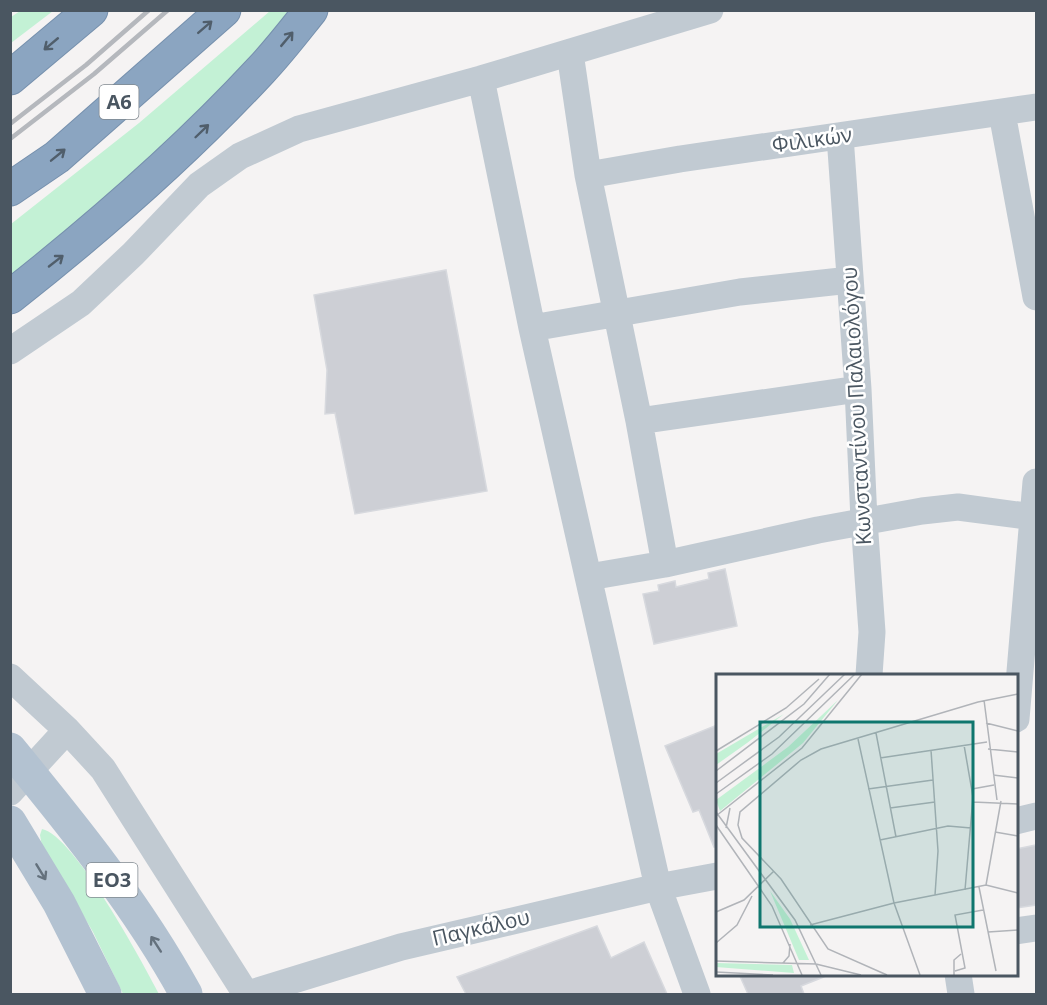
<svg xmlns="http://www.w3.org/2000/svg" width="1047" height="1005" viewBox="0 0 1047 1005" font-family="'Open Sans',sans-serif">
<style>
.green{fill:#c3f1d5}
.building{fill:#cdcfd5;stroke:#d7d9de;stroke-width:1.5}
.lines{fill:none;stroke-linecap:round;stroke-linejoin:round}
.highway-casing{stroke:#7690ad;stroke-width:35}
.minor{stroke:#c1cad2;stroke-width:27}
.major{stroke:#b3c2d1;stroke-width:33}
.highway{stroke:#8ba5c1;stroke-width:33}
.rail{stroke:#b5b8bd;stroke-width:4.5}
.oneway{stroke:#505e6b}
.oneway2{stroke:#64717d}
.labels{text-anchor:middle;stroke-width:5;stroke-linejoin:round;paint-order:stroke}
.shield{fill:#fff;stroke:#808990;stroke-width:1.5}
.shield-label{font-size:20px;font-weight:bold;fill:#4a5661}
.street-label{font-size:21px;fill:#4a5661;stroke:#fff}
.inset-road{fill:none;stroke:#b1b4b9;stroke-width:1.5}
.view{fill:#0f766e;fill-opacity:0.15;stroke:#0f766e;stroke-width:3}
.inset-edge{fill:none;stroke:#4a5661;stroke-width:3}
</style>
<rect width="100%" height="100%" fill="#f5f3f3"/>
<path class="green" d="M 20,11 L 53,11 L 11,43 L 11,17 Z
M 270,11 L 292,11 C 265,40 239,69 212,98 C 150,162 81,222 11,276 L 11,224 L 139,123 Z
M 42,829 C 74,835 143,963 159,994 L 123,994 L 93,932 L 42,846 L 40,835 Z"/>
<path class="building" d="M 446,270 L 487,491 L 355,514 L 335,413 L 325,414 L 327,370 L 314,295 Z
M 725,569 L 737,626 L 654,644 L 643,594 L 659,591 L 658,585 L 675,581 L 676,587 L 709,579 L 708,573 Z
M 717,725 L 717,846 L 714,847 L 699,810 L 693,812 L 665,746 Z
M 1036,845 L 1036,905 L 1016,908 L 1016,849 Z
M 597,926 L 611,958 L 644,942 L 667,994 L 466,994 L 457,977 Z
M 739,974 L 825,974 L 826,976 L 801,986 L 804,994 L 748,994 Z"/>
<g class="lines">
<defs>
<path id="highway" d="M 10,78 L 91,10
M 10,189 L 57,157 L 224,10
M 10,297 C 99,227 184,153 261,70 C 279,51 295,30 311,10"/>
</defs>
<use href="#highway" class="highway-casing"/>
<path class="minor" d="M 570,53 L 588,175 L 639,421 L 665,564
M 481,79 L 532,328 L 658,887 L 697,994
M 1002,113 L 1036,297
M 840,136 L 858,389 L 864,520 L 872,632 L 869,675
M 588,175 L 680,159 L 1036,107
M 532,328 L 740,292 L 850,280
M 10,351 L 81,303 L 133,254 L 199,185 L 240,156 L 299,129 L 481,79 L 710,10
M 639,421 L 858,389
M 589,577 L 665,564 L 818,530 L 922,511 L 958,507 L 1033,517
M 10,677 L 67,730 L 103,769 L 246,994
M 1016,719 L 1036,482
M 10,792 L 67,730
M 1016,821 L 1036,816
M 1016,931 L 1036,928
M 958,974 L 961,994
M 248,994 L 401,947 L 658,887 L 717,876"/>
<path class="major" d="M 10,749 C 74,827 138,906 186,994
M 10,822 L 59,903 L 105,994"/>
<use href="#highway" class="highway"/>
<path class="rail" d="M 10,124 L 86,65 L 149,10
M 10,139 L 94,74 L 168,10"/>
</g>
<defs><path id="oneway-shaft" d="M-6 0H5M1.5-3L5.5 0L1.5 3" fill="none" stroke-width="1.6" stroke-linecap="round" stroke-linejoin="round" transform="scale(1.5)"/></defs>
<g class="oneway">
<use href="#oneway-shaft" transform="translate(205 27) rotate(-41)"/>
<use href="#oneway-shaft" transform="translate(287 39) rotate(-50)"/>
<use href="#oneway-shaft" transform="translate(51 44) rotate(140)"/>
<use href="#oneway-shaft" transform="translate(202 131) rotate(-44)"/>
<use href="#oneway-shaft" transform="translate(58 155) rotate(-39)"/>
<use href="#oneway-shaft" transform="translate(56 261) rotate(-38)"/>
</g>
<g class="oneway2">
<use href="#oneway-shaft" transform="translate(41 872) rotate(59)"/>
<use href="#oneway-shaft" transform="translate(156 944) rotate(-123)"/>
</g>
<g class="labels">
<g class="shield">
<rect x="99.5" y="85" width="39" height="34" rx="4.5"/>
<rect x="86.5" y="863" width="51" height="34" rx="4.5"/>
</g>
<g class="shield-label">
<text x="119" y="109">Α6</text>
<text x="112" y="887">ΕΟ3</text>
</g>
<g class="street-label">
<text transform="translate(812 140) rotate(-8)" y="7">Φιλικών</text>
<text transform="translate(857 406) rotate(-93)" y="7">Κωνσταντίνου Παλαιολόγου</text>
<text transform="translate(481 928) rotate(-13)" y="7">Παγκάλου</text>
</g>
</g>
<g transform="translate(716 674)">
<rect width="302" height="302" fill="#f5f3f3"/>
<path d="M 122,26 L 87,69 L 4,137 L 0,126 L 72,73 ZM 68,40 L 31,69 L 0,91 L 0,80 ZM 54,217 L 74,245 L 93,286 L 83,286 ZM 0,289 L 76,291 L 78,299 L 0,293 Z" fill="#c3f1d5"/>
<path class="inset-road" d="M 268,26 L 281,126M 270,49 L 302,57M 160,59 L 180,163M 142,65 L 178,229 L 204,301M 248,71 L 257,123 L 249,216M 272,75 L 302,78M 215,76 L 222,177 L 219,221M 0,77 L 70,34 L 103,5M 164,84 L 271,68M 0,97 L 88,30 L 114,0M 277,101 L 302,104M 0,109 L 63,63 L 129,0M 152,115 L 217,106M 256,115 L 278,111M 0,120 L 56,80 L 139,0M 257,128 L 302,130M 174,134 L 219,128M 0,138 L 79,246 L 105,301M 0,142 L 86,74 L 146,0M 0,151 L 56,232 L 86,301M 10,154 L 14,134M 279,158 L 302,162M 164,166 L 232,152 L 255,154M 270,211 L 285,127M 263,213 L 280,297M 0,238 L 28,226 L 58,197M 94,251 L 178,229 L 270,211 L 302,219M 272,258 L 302,256M 0,269 L 21,251 L 36,222M 0,287 L 100,290 L 145,301M 67,289 L 73,282 L 74,270M 239,297 L 249,294 L 239,241 L 267,236M 0,298 L 57,301M 171,301 L 112,275 L 65,205 L 26,164 L 22,151 L 24,138 L 85,86 L 105,75 L 262,28 L 302,20M 238,301 L 238,286 L 245,280"/>
<path class="view" d="M 44,48 L 257,48 L 257,253 L 44,253 Z"/>
<rect width="302" height="302" class="inset-edge"/>
</g>
<rect width="1047" height="1005" fill="none" stroke="#4a5661" stroke-width="24"/>
</svg>
